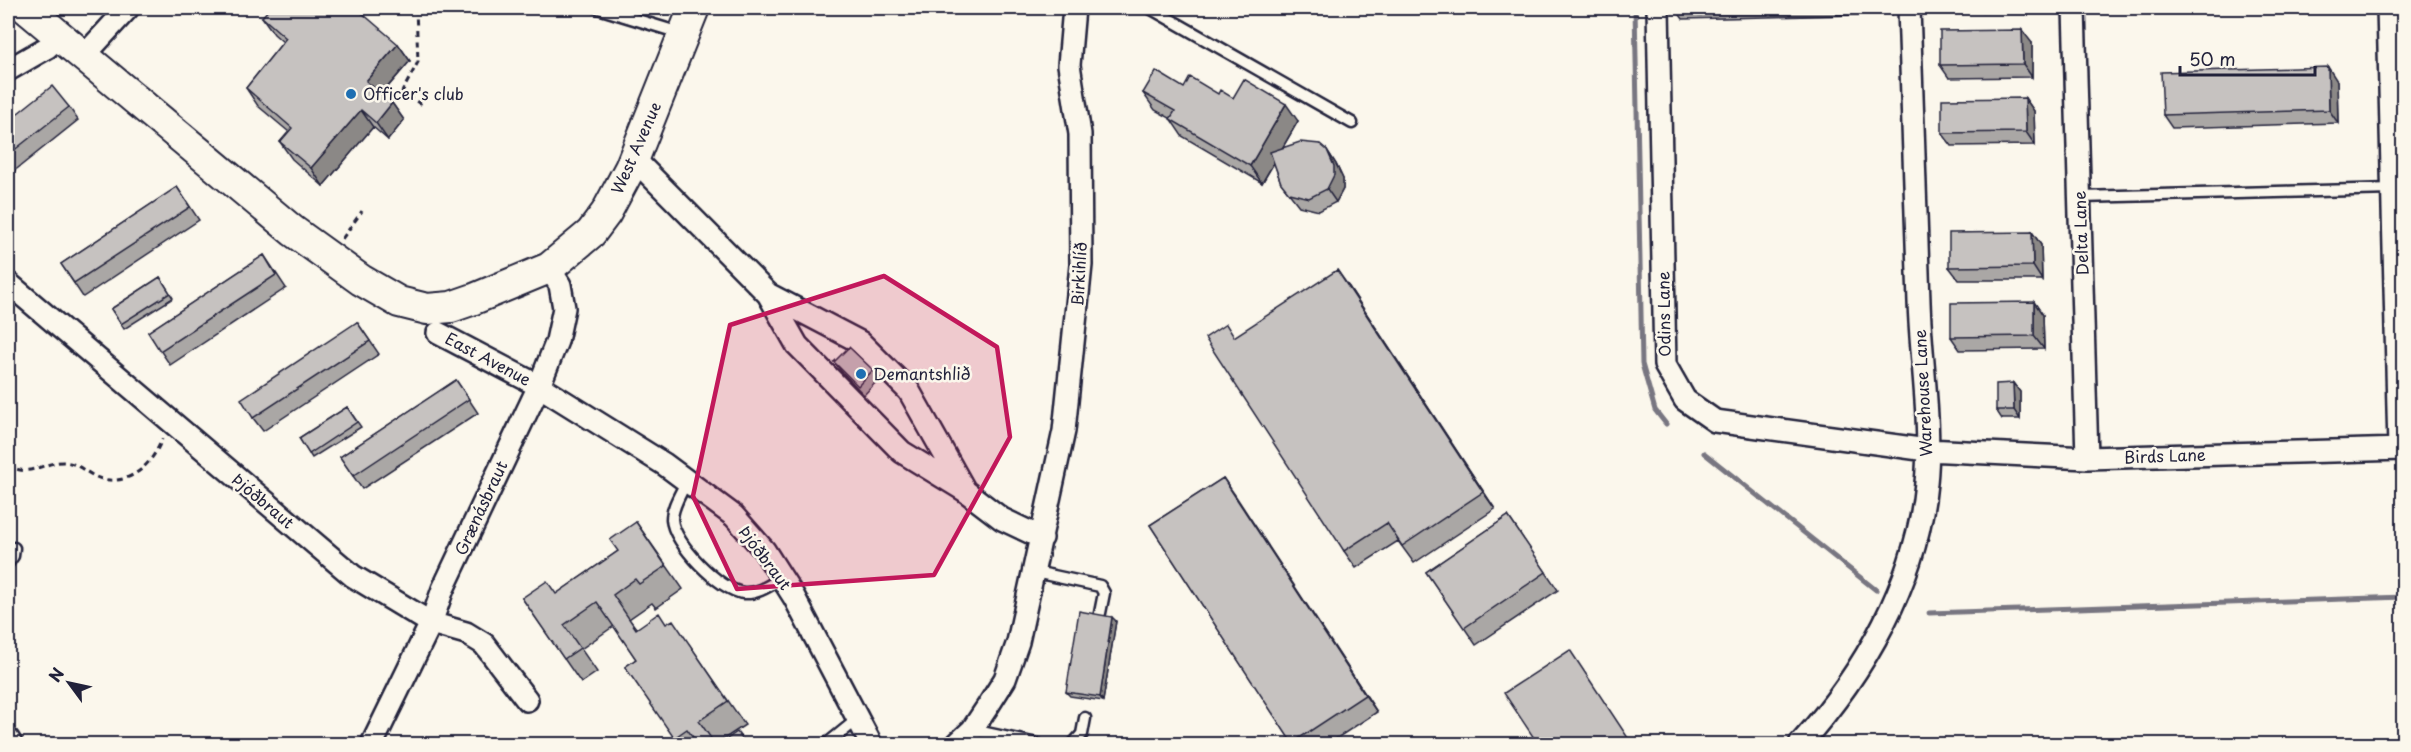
<svg xmlns="http://www.w3.org/2000/svg" width="2411" height="752" viewBox="0 0 2411 752" font-family="'Playpen Sans',sans-serif">
<style>
.lines{fill:none;stroke-linecap:round;stroke-linejoin:round}
.stream{stroke:#787681;stroke-width:5}
.lane-casing{stroke:#22223b;stroke-width:15}
.street-casing{stroke:#22223b;stroke-width:26}
.secondary-casing{stroke:#22223b;stroke-width:34}
.path{stroke:#22223b;stroke-width:3;stroke-dasharray:6 4.5;stroke-linecap:butt}
.lane{stroke:#fbf7ec;stroke-width:10}
.street{stroke:#fbf7ec;stroke-width:21}
.secondary{stroke:#fbf7ec;stroke-width:30}
.wall{fill:#aaa7a5;stroke:#22223b;stroke-width:1.5}
.shaded-wall{fill:#8b8886;stroke:#22223b;stroke-width:1.5}
.building{fill:#c6c2c0;stroke:#22223b;stroke-width:1.5}
.marked{fill:#c2185b;fill-opacity:0.2;stroke:#c2185b;stroke-width:4.5;stroke-linejoin:round}
.poi-dot{fill:#1f6fb2;stroke:#fbf7ec;stroke-width:2}
.labels{text-anchor:middle;stroke-width:5;stroke-linejoin:round;paint-order:stroke}
.poi-label{font-size:16px;fill:#22223b;stroke:#fbf7ec;text-anchor:start}
.street-label{font-size:16px;fill:#22223b;stroke:#fbf7ec}
</style>
<rect width="100%" height="100%" fill="#fbf7ec"/>
<filter id="ink" filterUnits="userSpaceOnUse"><feTurbulence type="fractalNoise" baseFrequency=".0167" numOctaves="2"/><feDisplacementMap in="SourceGraphic" scale="12" xChannelSelector="R" yChannelSelector="G"/><feConvolveMatrix kernelMatrix="1 2 1 2 8 2 1 2 1" color-interpolation-filters="sRGB"/></filter>
<g filter="url(#ink)">
<g class="lines">
<path class="stream" d="M 1635,8 L 1642,364 L 1655,410 L 1666,424
M 1704,453 L 1876,590
M 1929,613 L 2404,597"/>
<defs>
<path id="lane" d="M 598,8 L 680,33
M 1150,8 L 1352,123
M 2080,197 L 2393,189
M 687,480 C 682,492 672,506 672,519 C 673,543 720,591 744,593 C 758,594 770,585 782,578
M 8,563 L 13,556 L 14,548
M 1035,572 L 1100,586 L 1104,593 L 1100,613
M 972,730 L 1037,744
M 827,744 L 859,718
M 1073,744 L 1082,734 L 1085,718"/>
<path id="street" d="M 1658,8 L 1665,365 L 1685,400 L 1715,421 L 1927,450 L 2087,458 L 2404,449
M 2074,8 L 2087,458
M 2388,8 L 2399,449
M 83,57 L 128,8
M 8,70 L 48,47
M 634,159 L 768,294 L 797,345 L 902,452 L 964,490 L 1002,519 L 1042,538
M 8,283 L 353,576 L 431,623 L 466,633 L 484,644 L 527,700
M 768,294 L 860,342 L 909,391 L 964,489
M 438,333 L 539,386 L 664,464 L 734,516 L 764,550 L 794,597 L 871,744
M 8,739 L 11,744
M 372,744 L 431,623 L 443,589 L 539,386 L 557,341 L 564,308 L 560,285 L 549,268
M 957,744 L 972,730 L 988,706 L 1005,679 L 1018,642 L 1064,431 L 1081,265 L 1080,134 L 1069,65 L 1074,8
M 1800,744 C 1864,673 1917,581 1926,483 C 1932,424 1921,362 1919,302 C 1916,204 1912,106 1909,8"/>
<path id="secondary" d="M 26,8 L 293,231 L 361,280 L 399,302 L 427,309 L 451,307 L 474,299 L 549,268 L 591,233 L 606,213 L 630,168 L 694,8"/>
</defs>
<use href="#lane" class="lane-casing"/>
<use href="#street" class="street-casing"/>
<use href="#secondary" class="secondary-casing"/>
<path class="path" d="M 416,8 L 418,62 L 402,92 L 425,107
M 342,239 L 362,211
M 8,464 C 27,480 44,461 64,462 C 79,463 89,476 102,479 C 131,486 153,463 162,439"/>
<use href="#lane" class="lane"/>
<use href="#street" class="street"/>
<use href="#secondary" class="secondary"/>
</g>
<path class="wall" d="M 1675,8 L 1892,8 L 1892,14 L 1683,19 Z
M 1945,8 L 2031,8 L 2031,11 L 1948,12 Z
M 262,17 L 398,44 L 410,61 L 382,94 L 392,103 L 404,120 L 388,140 L 373,127 L 323,186 L 292,159 L 280,142 L 289,132 L 258,106 L 246,88 L 283,42 L 274,34 Z
M 2032,43 L 2032,77 L 1949,78 L 1940,65 Z
M 2337,81 L 2338,123 L 2172,128 L 2163,115 Z
M 1184,88 L 1218,94 L 1298,121 L 1283,147 L 1327,150 L 1336,164 L 1343,179 L 1343,189 L 1336,202 L 1319,211 L 1299,206 L 1281,183 L 1274,163 L 1262,183 L 1182,136 L 1170,118 L 1155,110 L 1143,93 Z
M 2025,98 L 2034,111 L 2035,145 L 1952,146 L 1942,133 Z
M 69,107 L 78,120 L 8,176 L 8,121 Z
M 177,187 L 199,220 L 83,297 L 61,264 Z
M 2032,232 L 2041,245 L 2042,280 L 1959,280 L 1949,267 Z
M 264,255 L 286,288 L 170,365 L 148,332 Z
M 160,277 L 173,298 L 124,329 L 111,309 Z
M 1349,287 L 1495,509 L 1414,563 L 1398,541 L 1356,568 L 1344,551 L 1235,337 Z
M 2034,302 L 2043,315 L 2044,349 L 1960,350 L 1951,337 Z
M 357,322 L 379,354 L 263,431 L 253,418 Z
M 834,362 L 873,370 L 879,379 L 864,395 L 841,371 Z
M 456,380 L 478,413 L 362,489 L 340,457 Z
M 2013,383 L 2020,392 L 2020,419 L 2002,419 L 1996,410 Z
M 347,407 L 361,427 L 312,458 L 299,438 Z
M 1223,478 L 1377,712 L 1328,744 L 1293,744 L 1150,525 Z
M 1508,516 L 1558,590 L 1476,645 L 1426,572 Z
M 636,522 L 683,589 L 656,608 L 652,603 L 629,619 L 636,628 L 666,624 L 689,644 L 745,725 L 716,744 L 679,744 L 625,667 L 636,659 L 614,626 L 581,649 L 597,672 L 581,683 L 522,598 L 556,594 L 618,551 Z
M 1116,621 L 1103,701 L 1070,696 L 1066,692 Z"/>
<path class="shaded-wall" d="M 1887,8 L 1892,8 L 1892,14 Z
M 2022,30 L 2032,43 L 2032,77 L 2023,64 Z
M 398,44 L 410,61 L 378,98 L 366,81 Z
M 2328,67 L 2337,81 L 2338,123 L 2329,110 Z
M 2025,98 L 2034,111 L 2035,145 L 2026,132 Z
M 392,103 L 404,120 L 388,140 L 376,123 Z
M 1286,104 L 1298,121 L 1262,183 L 1250,166 Z
M 361,110 L 373,127 L 323,186 L 311,168 Z
M 1327,150 L 1336,164 L 1343,179 L 1343,189 L 1336,202 L 1327,189 Z
M 2032,232 L 2041,245 L 2042,280 L 2033,266 Z
M 1337,270 L 1349,287 L 1495,509 L 1483,492 Z
M 2034,302 L 2043,315 L 2044,349 L 2034,336 Z
M 2013,383 L 2020,392 L 2020,419 L 2014,410 Z
M 1223,478 L 1235,495 L 1377,712 L 1365,695 Z
M 1112,617 L 1116,621 L 1103,701 L 1100,697 Z"/>
<path class="building" d="M 270,8 L 356,8 L 398,44 L 366,81 L 392,103 L 376,123 L 361,110 L 311,168 L 280,142 L 292,128 L 246,88 L 286,38 L 262,17 Z
M 2022,30 L 2023,64 L 1940,65 L 1940,31 Z
M 2328,67 L 2329,110 L 2163,115 L 2161,72 Z
M 1156,71 L 1184,88 L 1190,77 L 1218,94 L 1220,90 L 1233,98 L 1244,79 L 1286,104 L 1250,166 L 1170,119 L 1175,111 L 1143,93 Z
M 52,86 L 69,107 L 8,155 L 8,121 Z
M 2025,98 L 2026,132 L 1942,133 L 1942,99 Z
M 1300,142 L 1320,144 L 1327,150 L 1334,166 L 1334,175 L 1327,189 L 1309,198 L 1289,193 L 1281,183 L 1270,152 Z
M 177,187 L 190,207 L 74,283 L 61,264 Z
M 2032,232 L 2033,266 L 1949,267 L 1949,233 Z
M 264,255 L 276,275 L 160,351 L 148,332 Z
M 1337,270 L 1483,492 L 1402,546 L 1387,523 L 1344,551 L 1205,338 L 1226,324 L 1234,337 Z
M 160,277 L 170,293 L 121,324 L 111,309 Z
M 2034,302 L 2034,336 L 1951,337 L 1951,303 Z
M 357,322 L 370,341 L 253,418 L 241,399 Z
M 849,347 L 873,370 L 858,386 L 834,362 Z
M 456,380 L 469,399 L 353,476 L 340,457 Z
M 2013,383 L 2014,410 L 1996,410 L 1996,384 Z
M 347,407 L 357,422 L 309,454 L 299,438 Z
M 1223,478 L 1365,695 L 1292,743 L 1150,525 Z
M 1508,516 L 1546,572 L 1464,628 L 1426,572 Z
M 636,522 L 666,566 L 639,584 L 635,579 L 613,595 L 636,629 L 659,613 L 666,624 L 673,620 L 728,701 L 699,721 L 715,744 L 698,744 L 687,729 L 674,738 L 625,667 L 636,659 L 597,602 L 564,625 L 580,648 L 564,659 L 522,598 L 547,581 L 556,594 L 618,551 L 610,540 Z
M 1079,611 L 1112,617 L 1100,697 L 1066,692 Z
M 1570,650 L 1632,744 L 1538,744 L 1504,693 Z
M 737,732 L 746,744 L 720,744 Z"/>
</g>
<path class="marked" d="M 884,276 L 997,347 L 1010,437 L 934,575 L 737,589 L 693,496 L 730,325 Z"/>
<g class="poi-dot">
<circle cx="351" cy="94" r="6"/>
<circle cx="861" cy="374" r="6"/>
</g>
<g class="labels">
<g class="poi-label">
<text x="363" y="100">Officer's club</text>
<text x="873" y="380">Demantshlið</text>
</g>
<g class="street-label">
<text transform="translate(636 148) rotate(-66)" y="6">West Avenue</text>
<text transform="translate(2081 233) rotate(-92)" y="6">Delta Lane</text>
<text transform="translate(1079 274) rotate(-87)" y="6">Birkihlíð</text>
<text transform="translate(1664 314) rotate(-91)" y="6">Odins Lane</text>
<text transform="translate(488 359) rotate(28)" y="6">East Avenue</text>
<text transform="translate(1923 393) rotate(-93)" y="6">Warehouse Lane</text>
<text transform="translate(2165 456) rotate(-2)" y="6">Birds Lane</text>
<text transform="translate(263 501) rotate(40)" y="6">Þjóðbraut</text>
<text transform="translate(481 508) rotate(-65)" y="6">Grænásbraut</text>
<text transform="translate(765 558) rotate(53)" y="6">Þjóðbraut</text>
</g>
</g>
<rect width="2411" height="752" fill="none" stroke="#fbf7ec" stroke-width="30"/>
<rect x="15" y="15" width="2381" height="722" fill="none" stroke="#22223b" stroke-width="2" filter="url(#ink)"/>
<g transform="translate(69 683) rotate(303)" stroke="#fbf7ec" stroke-width="4.5" paint-order="stroke">
<path d="M0-4.5L10 22L0 15L-10 22Z" fill="#22223b"/>
<text y="-9" font-size="16" font-weight="bold" text-anchor="middle" fill="#22223b">N</text>
</g>
<path d="M2180 66v9h135v-9" fill="none" stroke="#22223b" stroke-width="3"/>
<text x="2189" y="66" font-size="18" fill="#22223b" stroke="#fbf7ec" stroke-width="4.5" paint-order="stroke">50 m</text>
</svg>
